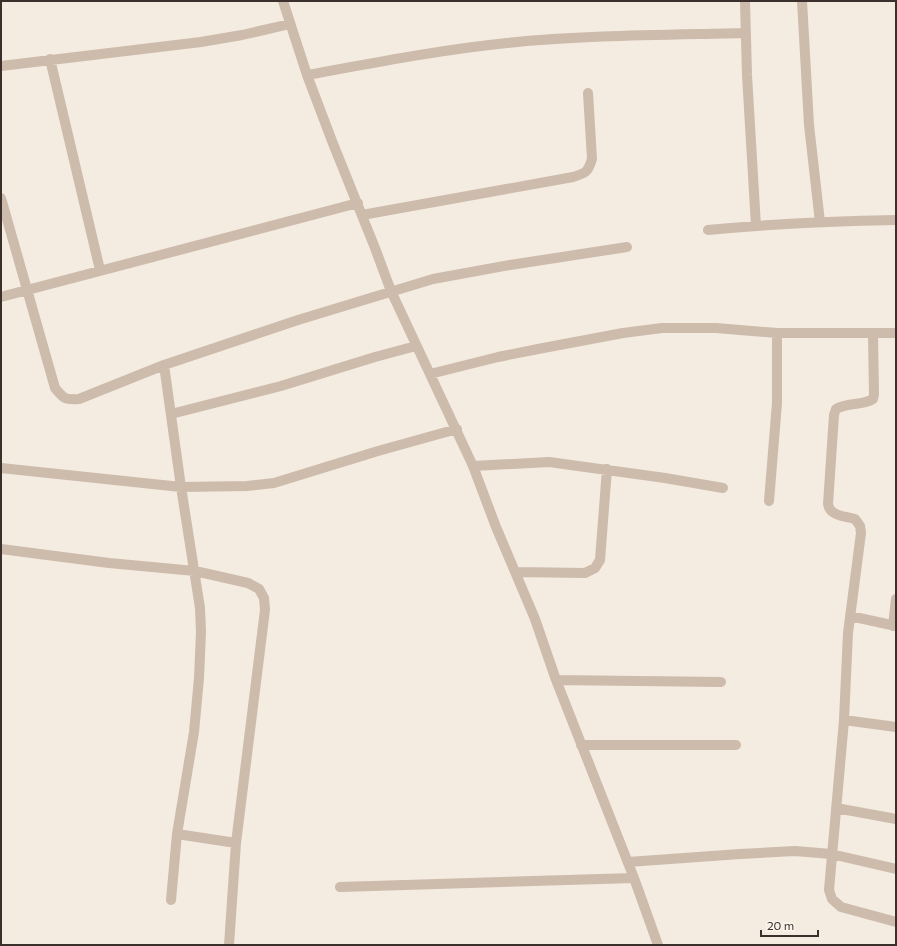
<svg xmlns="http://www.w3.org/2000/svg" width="897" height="946" viewBox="0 0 897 946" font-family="Commissioner,sans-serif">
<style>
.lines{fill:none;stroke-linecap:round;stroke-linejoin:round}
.minor{stroke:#cdbbac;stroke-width:10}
</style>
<rect width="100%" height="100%" fill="#f4ebe1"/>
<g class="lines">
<path class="minor" d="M 283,1 L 307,75 L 332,141 L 375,248 L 391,291 L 473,466 L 496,527 L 535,619 L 556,680 L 634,878 L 658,945
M 745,1 L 747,75 L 756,226
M 802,1 L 809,125 L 820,222
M 50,59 L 100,270
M 1,66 L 201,42 L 242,35 L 290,24
M 307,75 C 373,63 439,50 507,43 C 586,35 666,35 746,33
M 1,198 L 55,388 C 64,399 65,400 79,399 L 164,365 L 298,320 L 433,279 L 510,265 L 627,247
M 362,215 L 573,177 C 586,173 588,172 592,159 L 588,93
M 708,230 C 771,224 833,221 896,220
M 1,297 L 358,203
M 873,334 L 874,394 L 873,399 C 862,406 848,402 836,409 L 834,415 L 828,504 C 830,516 844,516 855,519 L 860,526 L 861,533 L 848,633 L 844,720 L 829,890 L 832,899 L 841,907 L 896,922
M 164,365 L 181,487 L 200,608 L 201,632 L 199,678 L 194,732 L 177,834 L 171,900
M 430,374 L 498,357 L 538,349 L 623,333 L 662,328 L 716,328 L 777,333 L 896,333
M 171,414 L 281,386 L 375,357 L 416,346
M 473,466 L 549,462 L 665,478 L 723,488
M 1,468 L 181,487 L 247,486 L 274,483 L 378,451 L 457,429
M 769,501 L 777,403 L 777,333
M 1,549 L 109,563 L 195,571 L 248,583 L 259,589 L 264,598 L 265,610 L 236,843 L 229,945
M 516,572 L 585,573 L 595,568 L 600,560 L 607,469
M 850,616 L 896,626
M 893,626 L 896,599
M 556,680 L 721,682
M 844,720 L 896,727
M 581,745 L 736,745
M 836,808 L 896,819
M 177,834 L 236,843
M 628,862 L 740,854 L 795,851 L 831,854 L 896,869
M 340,887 L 634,878"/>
</g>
<rect width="897" height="946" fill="none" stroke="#3b302b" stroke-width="4"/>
<path d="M761 930v6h57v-6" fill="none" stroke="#3b302b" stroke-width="2"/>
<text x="767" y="930" font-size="12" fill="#3b302b" stroke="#fbf5ee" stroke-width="3" paint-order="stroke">20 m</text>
</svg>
